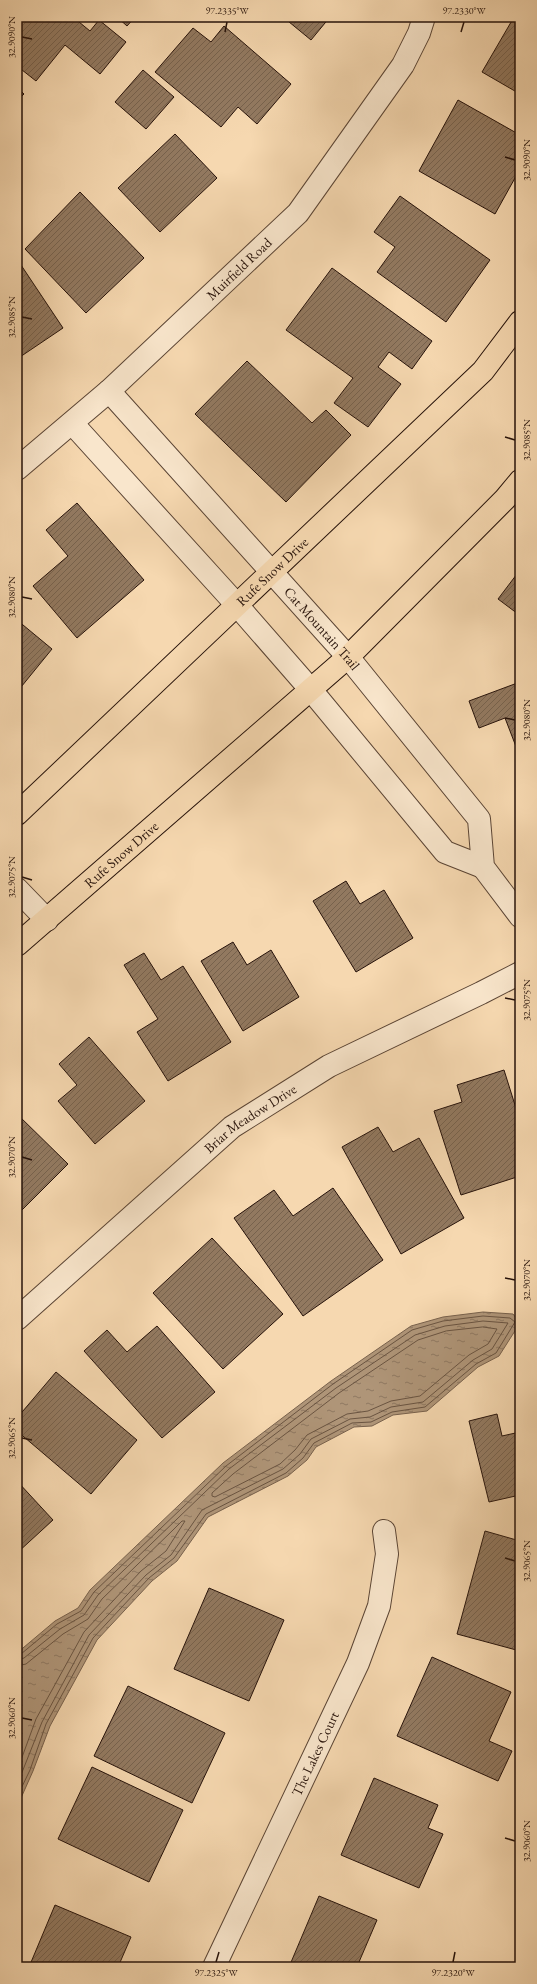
<svg xmlns="http://www.w3.org/2000/svg" width="537" height="1984" viewBox="0 0 537 1984" font-family="'EB Garamond',serif">
<style>
.water{fill:url(#water-ripples);stroke:#78614c}
.lines{fill:none;stroke-linecap:round;stroke-linejoin:round}
.shore{stroke:#6a5441;stroke-width:1}
.building{fill:url(#building-hatch);stroke:#26120a}
.minor-casing{stroke:#5a4434;stroke-width:24}
.major-casing{stroke:#26120a;stroke-width:24}
.minor{stroke:#f9e6cc;stroke-width:22}
.major{stroke:#f6d8b0;stroke-width:22}
.ticks{fill:none;stroke:#26120a;stroke-width:1.5}
.labels{text-anchor:middle;stroke-width:3.5;stroke-linejoin:round;paint-order:stroke}
.street-label{font-size:14px;fill:#26120a;stroke:#f9e6cc}
.neatline{fill:none;stroke:#26120a;stroke-width:1.5}
.ticks-label{font-size:10px;text-anchor:middle;fill:#26120a}
</style>
<defs>
<pattern id="water-ripples" width="26" height="14" patternUnits="userSpaceOnUse"><rect width="26" height="14" fill="#af9578"/><path d="M2 4q2-2 4 0t4 0M15 11q2-2 4 0t4 0" fill="none" stroke="#8e7861"/></pattern>
<pattern id="building-hatch" width="6" height="6" patternUnits="userSpaceOnUse"><rect width="6" height="6" fill="#927960"/><path d="M-1 1l2-2M0 6l6-6M5 7l2-2" fill="none" stroke="#77624d"/></pattern>
</defs>
<rect width="100%" height="100%" fill="#f6d8b0"/>
<filter id="stains"><feTurbulence type="fractalNoise" baseFrequency=".005" numOctaves="4"/><feColorMatrix values="0 0 0 0 .2 0 0 0 0 .09 0 0 0 0 .02 0 0 0 .5 -.17"/></filter>
<radialGradient id="worn" r=".72"><stop offset=".6" stop-color="#630" stop-opacity="0"/><stop offset="1" stop-color="#630" stop-opacity=".3"/></radialGradient>
<path class="water" d="M 483,1312 L 513,1314 L 520,1323 L 499,1356 L 478,1367 L 427,1411 L 393,1415 L 372,1426 L 354,1427 L 316,1447 L 307,1460 L 288,1476 L 208,1517 L 177,1561 L 152,1581 L 97,1640 L 50,1726 L 33,1771 L 17,1807 L 17,1653 L 55,1621 L 78,1608 L 90,1590 L 223,1463 L 331,1381 L 411,1326 L 443,1317 Z"/>
<g class="lines">
<path class="shore" d="M 483,1327 L 497,1329 L 488,1344 L 469,1355 L 420,1396 L 391,1401 L 368,1411 L 347,1414 L 307,1435 L 295,1450 L 280,1464 L 215,1497 L 212,1496 L 212,1493 L 233,1474 L 339,1393 L 418,1340 L 446,1331 Z
M 17,1655 L 21,1654 L 57,1624 L 81,1611 L 94,1592 L 226,1466 L 333,1384 L 412,1330 L 443,1321 L 483,1316 L 510,1318 L 515,1322 L 496,1353 L 476,1364 L 425,1407 L 392,1412 L 371,1422 L 352,1423 L 314,1443 L 303,1458 L 286,1473 L 206,1514 L 174,1558 L 149,1578 L 93,1638 L 46,1724 L 30,1770 L 17,1797
M 17,1660 L 24,1658 L 60,1629 L 84,1615 L 98,1595 L 229,1469 L 336,1388 L 415,1335 L 445,1326 L 483,1321 L 508,1323 L 492,1349 L 473,1360 L 423,1402 L 391,1407 L 370,1417 L 350,1419 L 311,1439 L 300,1454 L 283,1469 L 202,1510 L 171,1555 L 146,1575 L 89,1635 L 42,1722 L 17,1785
M 17,1666 L 26,1664 L 63,1634 L 88,1619 L 102,1599 L 173,1530 L 182,1521 L 185,1521 L 166,1551 L 141,1571 L 84,1632 L 36,1719 L 17,1771"/>
</g>
<path class="building" d="M 17,17 L 73,17 L 90,31 L 99,20 L 126,42 L 100,74 L 65,45 L 36,81 L 17,66 Z
M 117,17 L 135,17 L 127,26 Z
M 283,17 L 330,17 L 311,40 Z
M 514,17 L 520,17 L 520,94 L 482,72 Z
M 224,26 L 291,84 L 257,124 L 238,107 L 221,127 L 155,72 L 193,28 L 211,42 Z
M 143,70 L 174,97 L 146,129 L 115,102 Z
M 17,87 L 24,94 L 17,101 Z
M 458,100 L 520,135 L 520,169 L 495,214 L 419,171 Z
M 175,134 L 217,178 L 160,232 L 118,188 Z
M 80,192 L 144,258 L 86,313 L 25,249 Z
M 400,196 L 490,260 L 446,322 L 377,272 L 395,247 L 374,232 Z
M 17,259 L 63,328 L 17,359 Z
M 332,268 L 432,341 L 412,369 L 389,352 L 378,367 L 401,384 L 368,427 L 334,403 L 353,378 L 286,330 Z
M 247,361 L 312,423 L 326,410 L 351,435 L 286,502 L 195,414 Z
M 77,503 L 144,580 L 77,638 L 33,586 L 68,556 L 46,530 Z
M 520,570 L 520,612 L 518,614 L 498,599 Z
M 17,620 L 52,649 L 17,692 Z
M 520,682 L 520,757 L 505,718 L 479,728 L 469,701 Z
M 346,881 L 360,904 L 384,890 L 413,938 L 356,972 L 313,901 Z
M 233,942 L 247,965 L 271,950 L 299,997 L 243,1031 L 201,961 Z
M 144,953 L 161,980 L 183,966 L 231,1042 L 168,1081 L 137,1032 L 158,1019 L 124,965 Z
M 89,1037 L 145,1101 L 95,1144 L 58,1101 L 77,1085 L 59,1064 Z
M 504,1070 L 520,1121 L 520,1176 L 461,1195 L 434,1111 L 462,1102 L 457,1085 Z
M 17,1114 L 68,1164 L 17,1215 Z
M 378,1127 L 393,1152 L 419,1138 L 464,1218 L 401,1254 L 342,1147 Z
M 333,1188 L 383,1260 L 303,1316 L 234,1218 L 274,1190 L 293,1216 Z
M 212,1238 L 283,1314 L 223,1369 L 153,1293 Z
M 157,1326 L 215,1392 L 162,1438 L 84,1351 L 107,1330 L 127,1352 Z
M 56,1372 L 137,1440 L 91,1494 L 17,1431 L 17,1418 Z
M 497,1414 L 502,1436 L 520,1432 L 520,1495 L 489,1502 L 469,1421 Z
M 17,1481 L 53,1520 L 17,1553 Z
M 485,1531 L 520,1541 L 520,1651 L 457,1634 Z
M 209,1588 L 284,1620 L 249,1701 L 174,1669 Z
M 432,1657 L 511,1692 L 489,1741 L 512,1751 L 498,1781 L 397,1736 Z
M 128,1686 L 225,1733 L 192,1803 L 94,1756 Z
M 92,1767 L 183,1810 L 149,1882 L 58,1839 Z
M 374,1778 L 438,1805 L 428,1828 L 443,1834 L 419,1888 L 341,1855 Z
M 319,1896 L 377,1920 L 359,1962 L 372,1967 L 289,1967 Z
M 55,1905 L 131,1937 L 118,1967 L 29,1967 Z"/>
<g class="lines">
<defs>
<g id="minor">
<path id="s1" d="M 109,391 L 348,657 L 479,819 L 483,867 L 520,916"/>
<path d="M 72,423 L 236,604 L 311,690 L 445,852 L 483,867"/>
<path id="s2" d="M 17,469 L 109,391 L 298,213 L 403,65 L 419,33 L 424,17"/>
<path d="M 17,889 L 47,920"/>
<path id="s3" d="M 17,1319 L 232,1127 L 329,1066 L 481,993 L 520,973"/>
<path id="s4" d="M 214,1967 L 358,1663 L 379,1606 L 387,1554 L 384,1531"/>
</g>
<g id="major">
<path id="s5" d="M 17,814 L 483,371 L 520,322"/>
<path id="s6" d="M 17,945 L 348,657 L 505,499 L 520,481"/>
</g>
</defs>
<use href="#minor" class="minor-casing"/>
<use href="#major" class="major-casing"/>
<use href="#minor" class="minor"/>
<use href="#major" class="major"/>
</g>
<path class="ticks" d="M 225,32 L 227,22M 461,32 L 464,22M 22,37 L 32,39M 505,157 L 515,160M 22,317 L 32,319M 505,437 L 515,440M 22,597 L 32,599M 505,718 L 515,720M 22,877 L 32,880M 505,998 L 515,1000M 22,1157 L 32,1160M 505,1278 L 515,1280M 22,1438 L 32,1440M 505,1558 L 515,1561M 22,1718 L 32,1720M 505,1838 L 515,1841M 216,1962 L 219,1952M 453,1962 L 455,1952"/>
<g class="labels">
<g class="street-label">
<text dy="5" stroke="none"><textPath href="#s2" startOffset="299">Muirfield Road</textPath></text>
<text dy="5" stroke="none"><textPath href="#s5" startOffset="352">Rufe Snow Drive</textPath></text>
<text dy="5" stroke="none"><textPath href="#s1" startOffset="319">Cat Mountain Trail</textPath></text>
<text dy="5" stroke="none"><textPath href="#s6" startOffset="138">Rufe Snow Drive</textPath></text>
<text dy="5" stroke="none"><textPath href="#s3" startOffset="308">Briar Meadow Drive</textPath></text>
<text dy="5" stroke="none"><textPath href="#s4" startOffset="236">The Lakes Court</textPath></text>
</g>
</g>
<rect width="537" height="1984" fill="none" stroke="#f6d8b0" stroke-width="44"/>
<rect x="22" y="22" width="493" height="1940" class="neatline"/>
<g class="ticks-label">
<text x="227" y="14">97.2335°W</text>
<text x="464" y="14">97.2330°W</text>
<text transform="translate(11 37) rotate(-90)" y="4">32.9090°N</text>
<text transform="translate(526 160) rotate(-90)" y="4">32.9090°N</text>
<text transform="translate(11 317) rotate(-90)" y="4">32.9085°N</text>
<text transform="translate(526 440) rotate(-90)" y="4">32.9085°N</text>
<text transform="translate(11 597) rotate(-90)" y="4">32.9080°N</text>
<text transform="translate(526 720) rotate(-90)" y="4">32.9080°N</text>
<text transform="translate(11 877) rotate(-90)" y="4">32.9075°N</text>
<text transform="translate(526 1000) rotate(-90)" y="4">32.9075°N</text>
<text transform="translate(11 1157) rotate(-90)" y="4">32.9070°N</text>
<text transform="translate(526 1280) rotate(-90)" y="4">32.9070°N</text>
<text transform="translate(11 1438) rotate(-90)" y="4">32.9065°N</text>
<text transform="translate(526 1561) rotate(-90)" y="4">32.9065°N</text>
<text transform="translate(11 1718) rotate(-90)" y="4">32.9060°N</text>
<text transform="translate(526 1841) rotate(-90)" y="4">32.9060°N</text>
<text x="216" y="1976">97.2325°W</text>
<text x="453" y="1976">97.2320°W</text>
</g>
<rect width="100%" height="100%" filter="url(#stains)"/>
<rect width="100%" height="100%" fill="url(#worn)"/>
</svg>
